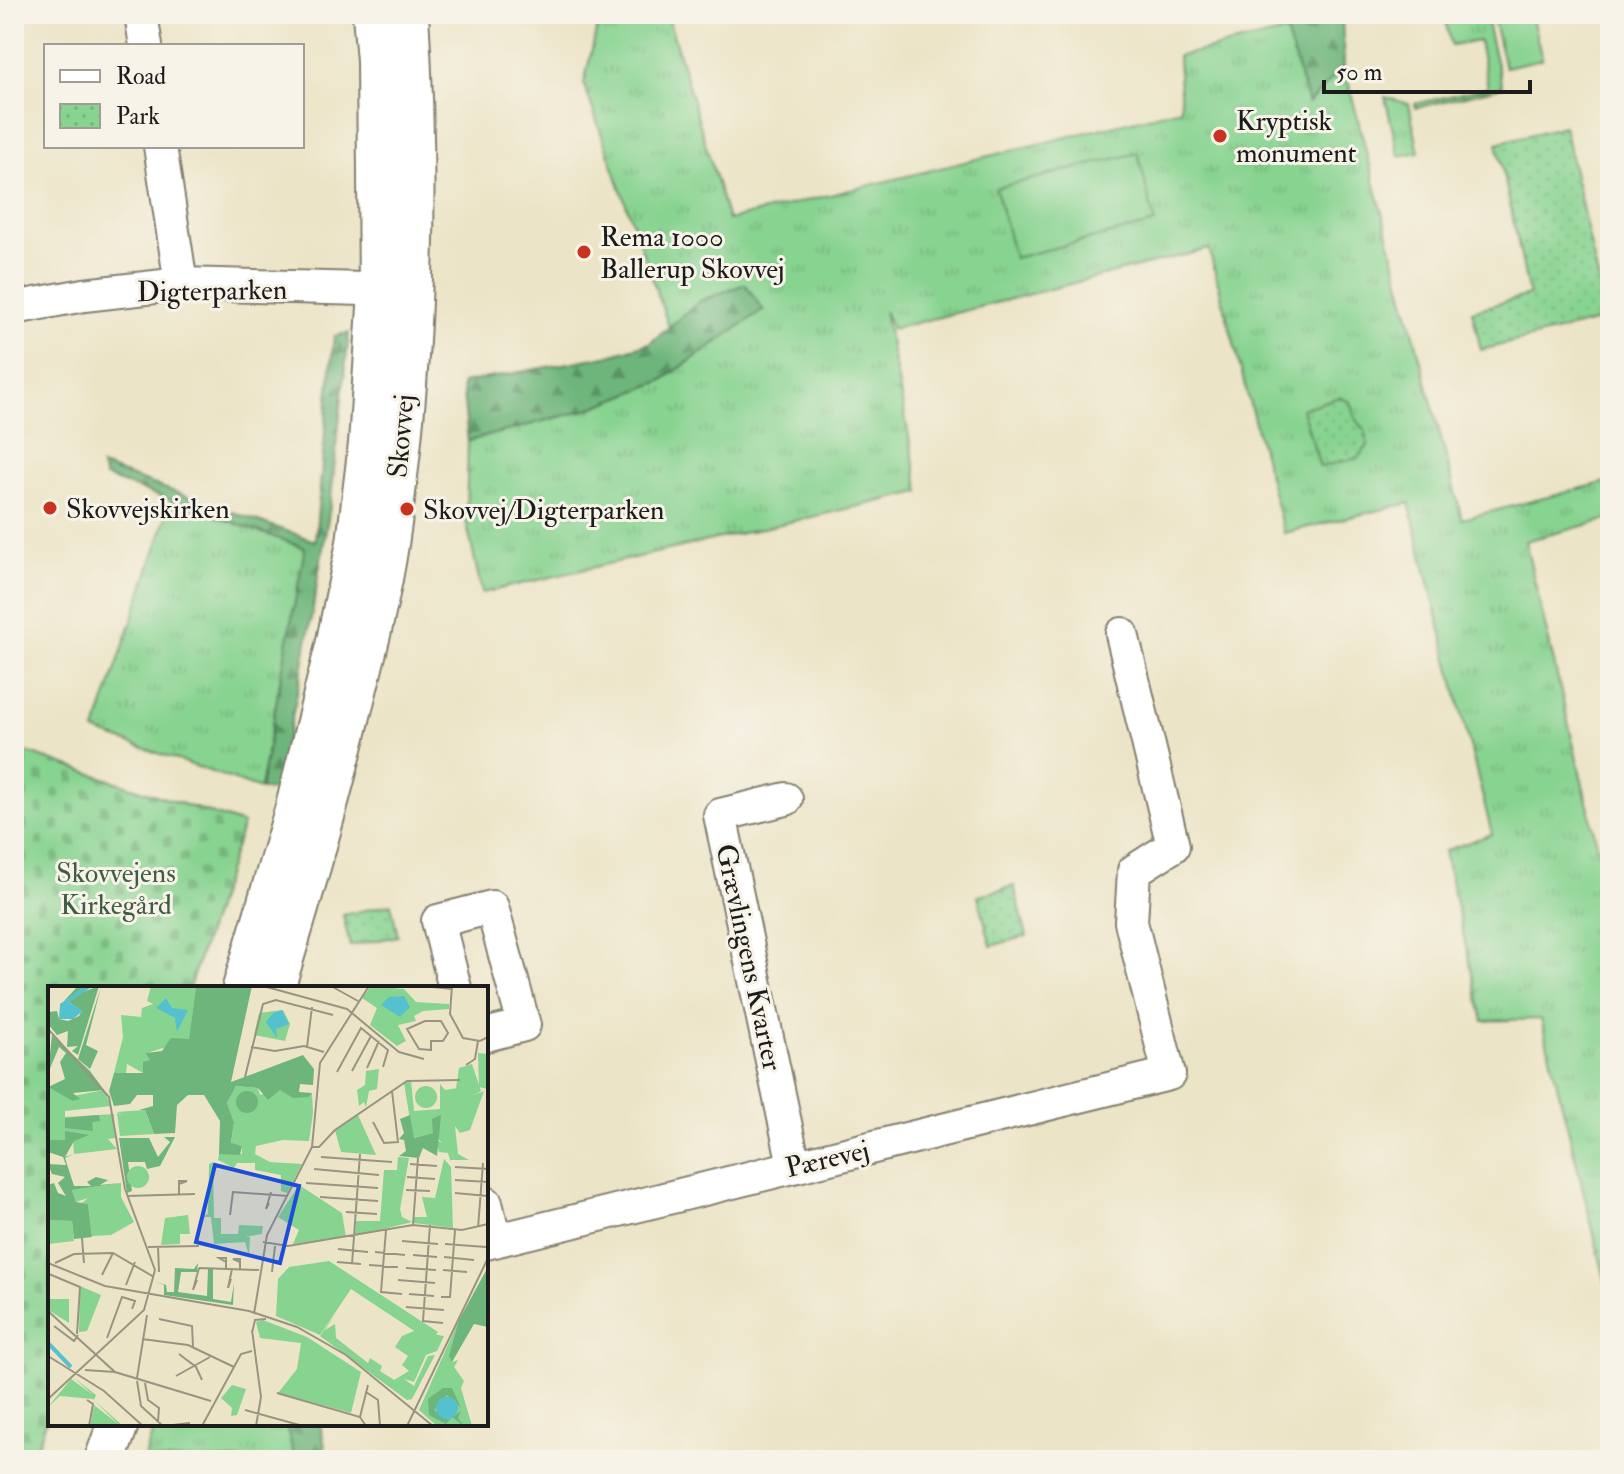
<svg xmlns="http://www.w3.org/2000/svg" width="1624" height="1474" viewBox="0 0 1624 1474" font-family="'IM FELL Double Pica',serif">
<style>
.grass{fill:url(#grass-tufts);stroke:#527856;stroke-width:2}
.forest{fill:url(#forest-firs);stroke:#44684b;stroke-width:2}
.cemetery{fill:url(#cemetery-stones);stroke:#527856;stroke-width:2}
.park{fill:url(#park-dots);stroke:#527856;stroke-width:2}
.pitch{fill:#87d390;stroke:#527856;stroke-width:2}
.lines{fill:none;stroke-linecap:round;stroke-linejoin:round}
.minor-casing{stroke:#848071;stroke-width:36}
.tertiary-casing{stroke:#848071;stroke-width:44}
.minor{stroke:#fff;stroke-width:32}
.tertiary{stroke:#fff;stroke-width:40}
.poi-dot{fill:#c8321e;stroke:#f7f3e8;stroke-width:3}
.labels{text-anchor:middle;stroke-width:6;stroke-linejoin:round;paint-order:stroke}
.poi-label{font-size:28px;fill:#1c1c1c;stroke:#f7f3e8;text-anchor:start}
.street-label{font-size:28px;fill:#1c1c1c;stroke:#f7f3e8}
.park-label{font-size:28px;fill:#415c45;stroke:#f7f3e8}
.inset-river{fill:none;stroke:#55c1cf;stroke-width:4}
.inset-road{fill:none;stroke:#999482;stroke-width:2}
.view{fill:#1d4ed8;fill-opacity:0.15;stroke:#1d4ed8;stroke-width:4}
.inset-edge{fill:none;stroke:#1c1c1c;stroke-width:4}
</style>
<defs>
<pattern id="grass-tufts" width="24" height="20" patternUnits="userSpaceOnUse" patternTransform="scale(2)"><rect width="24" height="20" fill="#87d390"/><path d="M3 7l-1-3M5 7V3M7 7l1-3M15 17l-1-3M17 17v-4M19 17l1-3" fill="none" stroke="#74b57c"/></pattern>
<pattern id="forest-firs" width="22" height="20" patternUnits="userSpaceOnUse" patternTransform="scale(2)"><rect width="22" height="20" fill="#6db57a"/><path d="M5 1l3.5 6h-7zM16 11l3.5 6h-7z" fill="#599263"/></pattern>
<pattern id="cemetery-stones" width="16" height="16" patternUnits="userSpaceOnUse" patternTransform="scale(2)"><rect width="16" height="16" fill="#87d390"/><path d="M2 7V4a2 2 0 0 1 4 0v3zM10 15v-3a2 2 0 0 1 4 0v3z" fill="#74b57c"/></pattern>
<pattern id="park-dots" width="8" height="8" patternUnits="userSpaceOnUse" patternTransform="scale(2)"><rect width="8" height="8" fill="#87d390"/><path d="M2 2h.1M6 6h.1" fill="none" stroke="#74b57c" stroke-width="1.8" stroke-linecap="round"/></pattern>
</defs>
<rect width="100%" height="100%" fill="#f7f3e8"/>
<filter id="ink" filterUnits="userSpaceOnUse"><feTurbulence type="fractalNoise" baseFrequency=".0125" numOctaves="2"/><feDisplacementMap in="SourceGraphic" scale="16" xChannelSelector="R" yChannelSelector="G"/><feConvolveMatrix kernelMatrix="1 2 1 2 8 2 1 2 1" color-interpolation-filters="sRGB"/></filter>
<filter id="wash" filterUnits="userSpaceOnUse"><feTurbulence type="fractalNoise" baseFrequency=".006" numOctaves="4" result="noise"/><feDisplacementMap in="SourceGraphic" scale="32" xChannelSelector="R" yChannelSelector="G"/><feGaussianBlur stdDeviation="1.8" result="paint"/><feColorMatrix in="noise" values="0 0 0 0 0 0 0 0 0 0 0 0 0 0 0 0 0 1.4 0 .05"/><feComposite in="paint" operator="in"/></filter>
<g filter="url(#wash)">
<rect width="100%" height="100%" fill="#ece4c6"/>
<path class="grass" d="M 600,14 L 667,14 L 728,220 L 1181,109 L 1178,56 L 1286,32 L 1309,102 L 1344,66 L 1462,519 L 1610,481 L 1610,519 L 1525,541 L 1610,898 L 1610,1299 L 1541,1019 L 1483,1021 L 1444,851 L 1492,834 L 1409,503 L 1284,533 L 1209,249 L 892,329 L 884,311 L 920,492 L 482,593 L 466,520 L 468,441 L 589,409 L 661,381 L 763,310 L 700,301 L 669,327 L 584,84 Z
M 1460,14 L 1485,14 L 1502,87 L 1416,108 L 1415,104 L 1488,87 L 1479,41 L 1451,46 L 1445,19 Z
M 1385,97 L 1409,104 L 1419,152 L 1399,156 Z
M 172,501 L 306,548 L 260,789 L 95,731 Z
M 155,1424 L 286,1424 L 295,1460 L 144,1460 Z"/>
<path class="forest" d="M 1297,14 L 1342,14 L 1344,66 L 1308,103 L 1286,32 L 1300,26 Z
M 745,284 L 763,310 L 661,381 L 589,409 L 468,441 L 462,383 L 606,356 L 650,343 L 700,301 Z
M 349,333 L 330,506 L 303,666 L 276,791 L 260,789 L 305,548 L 105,477 L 101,466 L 315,541 L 334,336 Z
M 286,1424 L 320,1424 L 328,1460 L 295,1460 Z"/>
<path class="cemetery" d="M 14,748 L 243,824 L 189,988 L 50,988 L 50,1408 L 33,1460 L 14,1460 Z"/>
<path class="park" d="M 1564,126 L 1607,319 L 1481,350 L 1472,311 L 1529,295 L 1497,143 Z
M 1339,397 L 1350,402 L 1356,419 L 1365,430 L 1368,446 L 1357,458 L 1320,467 L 1302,409 Z
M 1014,886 L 1027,936 L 991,946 L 978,896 Z
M 391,904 L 398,936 L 350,946 L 343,915 Z"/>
<path class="pitch" d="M 1492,14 L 1531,14 L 1542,59 L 1505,67 Z
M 1138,153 L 1155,223 L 1014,258 L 996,188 Z"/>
</g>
<g filter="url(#ink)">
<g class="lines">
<defs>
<path id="minor" d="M 141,14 L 146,46
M 160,146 L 181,284
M 14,308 L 84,295 L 181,284 L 401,290
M 786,799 L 720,815 L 794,1165
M 455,988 L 438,921 L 492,907 L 524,1025 L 486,1035
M 486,1203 L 495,1241
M 486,1243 L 1169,1074 L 1131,922 L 1134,871 L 1173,846 L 1122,634"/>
<path id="tertiary" d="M 243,988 L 295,811 L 336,646 L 357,543 L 369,444 L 379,292 L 377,60 L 373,14
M 274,988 C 303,894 330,799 353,703 C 366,651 380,597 388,544 C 414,369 419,190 408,14
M 105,1460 L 118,1424"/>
</defs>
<use href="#minor" class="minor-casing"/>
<use href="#tertiary" class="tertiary-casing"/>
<use href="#minor" class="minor"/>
<use href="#tertiary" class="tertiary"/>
</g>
</g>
<g class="poi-dot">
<circle cx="1220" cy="136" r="8"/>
<circle cx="584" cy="252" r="8"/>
<circle cx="50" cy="508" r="8"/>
<circle cx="407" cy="509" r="8"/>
</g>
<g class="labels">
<g class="poi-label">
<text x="1236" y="130">Kryptisk<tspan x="1236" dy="32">monument</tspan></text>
<text x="600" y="246">Rema 1000<tspan x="600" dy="32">Ballerup Skovvej</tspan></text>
<text x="66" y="518">Skovvejskirken</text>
<text x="423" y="519">Skovvej/Digterparken</text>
</g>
<g class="street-label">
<text transform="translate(212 290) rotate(-1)" y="10">Digterparken</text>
<text transform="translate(400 436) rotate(-85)" y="10">Skovvej</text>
<text transform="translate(750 957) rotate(78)" y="10">Grævlingens Kvarter</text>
<text transform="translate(827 1158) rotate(-13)" y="10">Pærevej</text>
</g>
<g class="park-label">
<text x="116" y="882">Skovvejens<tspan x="116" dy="32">Kirkegård</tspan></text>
</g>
</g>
<g transform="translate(48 986)">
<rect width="440" height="440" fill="#ece4c6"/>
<path d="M 103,0 L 148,0 L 141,54 L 99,67 L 103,75 L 95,87 L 79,78 L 78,87 L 66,87 L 75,51 L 73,29 L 93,31 L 94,22 L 105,18 L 99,15 ZM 430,67 L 440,68 L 440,103 L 431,101 ZM 331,83 L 329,103 L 321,105 L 318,121 L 316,116 L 311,120 L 309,104 L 317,99 L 318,85 ZM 363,94 L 366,125 L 392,123 L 392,98 L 397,104 L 410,102 L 418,112 L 436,105 L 422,144 L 412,147 L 407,140 L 410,168 L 421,174 L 402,174 L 400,167 L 391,166 L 387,153 L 394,157 L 385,147 L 365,152 L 356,97 ZM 188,100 L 210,102 L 212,109 L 232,104 L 261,111 L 264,107 L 265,127 L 235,154 L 208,160 L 207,168 L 222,176 L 254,178 L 239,207 L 233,205 L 233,189 L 207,184 L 207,177 L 189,177 L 186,182 L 170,174 L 171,168 L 194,168 L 194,160 L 183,158 L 186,136 L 179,117 ZM 0,101 L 20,111 L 56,104 L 63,120 L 17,125 L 17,131 L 66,128 L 67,152 L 60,153 L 69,163 L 26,168 L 25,155 L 0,154 ZM 310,129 L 328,169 L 293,166 L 287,144 ZM 165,176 L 166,232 L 173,232 L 173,248 L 190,248 L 191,239 L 215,240 L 214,248 L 197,251 L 202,251 L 201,270 L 197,256 L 166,258 L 163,231 L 153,231 L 160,228 L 161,178 ZM 73,197 L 73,211 L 86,236 L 63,249 L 44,250 L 40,218 L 34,217 L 40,212 L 28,216 L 24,204 ZM 0,234 L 24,235 L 26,255 L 0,258 ZM 32,300 L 53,309 L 39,345 L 31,346 ZM 2,313 L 21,313 L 21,337 L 2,325 ZM 289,325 L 277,344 L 287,338 L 288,352 L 320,377 L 322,372 L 334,380 L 332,385 L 346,394 L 361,385 L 354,379 L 360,370 L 347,361 L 354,350 L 366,345 L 396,350 L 389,365 L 378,369 L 366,396 L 356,393 L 366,400 L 380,370 L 387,369 L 364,413 L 359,414 L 272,350 ZM 411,334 L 404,376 L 410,374 L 406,381 L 416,395 L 413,402 L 424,440 L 389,440 L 371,424 ZM 25,391 L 48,409 L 46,414 L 75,440 L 42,440 L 46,419 L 70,438 L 45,413 L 12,410 L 0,421 L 23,393 L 45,409 Z" fill="#87d390"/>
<path d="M 30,0 L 37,0 L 24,10 L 51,0 L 30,69 L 24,65 L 30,60 L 19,61 L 20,45 L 9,49 L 0,38 L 0,26 L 9,25 L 11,33 L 20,35 L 31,30 L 34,25 L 21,16 L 23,12 L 16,15 ZM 148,0 L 204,0 L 183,96 L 255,69 L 266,83 L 265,99 L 252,98 L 251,106 L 264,107 L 261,111 L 245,112 L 232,104 L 220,114 L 210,102 L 188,100 L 179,117 L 186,136 L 183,157 L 194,160 L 192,169 L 171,168 L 172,135 L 156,109 L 140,109 L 129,119 L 127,147 L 106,148 L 97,124 L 91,124 L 105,120 L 105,109 L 89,109 L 82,118 L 66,120 L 61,105 L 66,87 L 95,87 L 95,76 L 102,74 L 98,67 L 114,65 L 123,52 L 141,53 ZM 53,1 L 38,59 L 50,65 L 42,83 L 30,73 ZM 4,49 L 42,85 L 56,104 L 25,107 L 32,113 L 25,115 L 0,101 L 17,93 L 12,76 L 18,67 L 11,61 L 0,87 ZM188 116a11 11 0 1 1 22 0a11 11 0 1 1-22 0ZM 51,129 L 52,135 L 44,136 L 45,145 L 17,142 L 17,132 ZM 362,129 L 366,152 L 385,147 L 384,133 L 393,129 L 389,170 L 375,162 L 371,172 L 351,170 L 358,165 L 356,154 L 351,153 L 356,147 L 352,133 ZM 17,145 L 41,149 L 26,155 L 17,171 L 26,168 L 17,172 L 26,200 L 43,200 L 39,196 L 48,191 L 60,194 L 52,199 L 73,197 L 24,204 L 28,216 L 40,218 L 44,251 L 26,253 L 24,235 L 0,234 L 0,199 L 6,197 L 10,207 L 18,210 L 10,197 L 17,191 L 4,188 L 0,178 L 18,179 L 15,171 L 0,166 L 0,154 L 17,154 ZM 116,151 L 127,151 L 112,180 L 99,183 L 97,176 L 80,176 L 84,205 L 79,207 L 71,152 L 101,152 L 110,171 L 122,156 ZM 150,277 L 149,286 L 133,286 L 130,306 L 159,310 L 160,283 L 165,283 L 165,313 L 183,316 L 186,297 L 185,319 L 116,309 L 116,299 L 108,296 L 118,299 L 119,306 L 126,306 L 127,282 L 146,283 ZM 440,281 L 440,341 L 426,338 L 404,376 L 401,370 L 411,334 ZM 395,402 L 404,402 L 413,422 L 399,409 L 386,424 L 400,434 L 413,425 L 410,432 L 416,440 L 404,431 L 398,438 L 381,429 L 380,413 Z" fill="#6db57a"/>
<path d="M 251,199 L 294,227 L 298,251 L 245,258 L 251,244 L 230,231 ZM 184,399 L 198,403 L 189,429 L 183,430 L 184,422 L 173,412 Z" fill="#87d390"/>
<path d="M 323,0 L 356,3 L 368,16 L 401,18 L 401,23 L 375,25 L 366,30 L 368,35 L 350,39 L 358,55 L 349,60 L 322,39 L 329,22 L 314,12 ZM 235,24 L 242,38 L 237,55 L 206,49 L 211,27 ZM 424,78 L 433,105 L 414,116 L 407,109 L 411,82 ZM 97,124 L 106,148 L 72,150 L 69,127 L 75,129 L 69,126 ZM 350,171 L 361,172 L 352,223 L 354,231 L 364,236 L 307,250 L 308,235 L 332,235 L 336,184 L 349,184 ZM 396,173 L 403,181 L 405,242 L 366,237 L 366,231 L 379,231 L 374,211 L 387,212 ZM 140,229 L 142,248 L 132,248 L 132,258 L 113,259 L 117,232 ZM 281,275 L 390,346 L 383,356 L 303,303 L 272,349 L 228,330 L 230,293 L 241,281 ZM 215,334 L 259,351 L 313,386 L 303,427 L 230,407 L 249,383 L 253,357 L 212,352 L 208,336 Z" fill="#87d390"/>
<path d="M367 111a11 11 0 1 1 22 0a11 11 0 1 1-22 0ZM 240,126 L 265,127 L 261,155 L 235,154 ZM79 191a11 11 0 1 1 22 0a11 11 0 1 1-22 0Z" fill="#87d390"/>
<path d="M 37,0 L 45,0 L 21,16 L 35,25 L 25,33 L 11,33 L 12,18 ZM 356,10 L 362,21 L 352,31 L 333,19 L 341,11 ZM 118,12 L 124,22 L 140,24 L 129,46 L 127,32 L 108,22 ZM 234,24 L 241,38 L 228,43 L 229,52 L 218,36 L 225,27 ZM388 422a11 11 0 1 1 22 0a11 11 0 1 1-22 0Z" fill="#55c1cf"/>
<path class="inset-river" d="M 0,357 L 23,381"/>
<path class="inset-road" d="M 215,0 L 299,23 L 351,66 L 376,73M 283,0 L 310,15M 374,0 L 404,3M 404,0 L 402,28 L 415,52 L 432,55 L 440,51M 377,35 L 393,35 L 400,47 L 395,55 L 383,55 L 383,64 L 371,63 L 359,43 ZM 0,43 L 61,111 L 77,203 L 107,284 L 96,324 L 0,413M 203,61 L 227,65 L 256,60 L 276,66M 259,61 L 264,21M 418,79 L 427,73 L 430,55M 319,82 L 331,55M 304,85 L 323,50M 289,86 L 313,42 L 340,64 L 335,81M 197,91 L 215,18 L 228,14 L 285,29M 325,136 L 336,157 L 350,156 L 344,105M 264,161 L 271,161 L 287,144 L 359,95 L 412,94M 273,171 L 344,176M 362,178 L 389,180M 407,181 L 440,183M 266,183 L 331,189M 359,191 L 387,193M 407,194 L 440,196M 258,197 L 330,202M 358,204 L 382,205M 407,207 L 440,210M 131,208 L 131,195 L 139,195 L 131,198M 79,210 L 147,208M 272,211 L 330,215M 221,217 L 218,223 L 223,206M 298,226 L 329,228M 182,229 L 185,206 L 240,210M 365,239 L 370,172M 382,239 L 375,335 L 395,337M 430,242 L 435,177M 338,244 L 333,306 L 354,308M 34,252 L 36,277M 354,255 L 390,258M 215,256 L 240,260 L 365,239 L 414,244 L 440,238M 397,258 L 438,261M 110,260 L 111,286M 100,261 L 151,260M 290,263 L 320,266M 327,266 L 357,269M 365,269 L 389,271M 396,271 L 426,274M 178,276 L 171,272 L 178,272 L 178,282M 289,276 L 313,278M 0,277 L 57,300 L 201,325 L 249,341 L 298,369 L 385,440M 7,277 L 26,268 L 65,267 L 106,291M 304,278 L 312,168M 321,279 L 350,281M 151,282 L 211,284M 358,282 L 388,284M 192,283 L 192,273 L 185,273 L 192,276M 395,284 L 419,286M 224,286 L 227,260M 54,289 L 65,267M 183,293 L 180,302 L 184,283M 149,294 L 145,304 L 151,282M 350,294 L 387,297M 1,296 L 1,288 L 32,301 L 29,348M 78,299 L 87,276M 361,308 L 386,310M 393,311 L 402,311 L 407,244M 358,321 L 396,324M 0,325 L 67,386 L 163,415M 206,328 L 219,249 L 264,161 L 272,77 L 321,0M 111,333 L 144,340 L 145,361M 6,340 L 26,355 L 30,349M 204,344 L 213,411 L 208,440M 204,347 L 207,334 L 218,333M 59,352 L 74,311 L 87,315 L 84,323M 94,353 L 140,359 L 186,381M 131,368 L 148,381 L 154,394M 0,370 L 56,405 L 95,440M 37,384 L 67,386M 128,390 L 162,371M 89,392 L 99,329M 89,395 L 93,420 L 115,440M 97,397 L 100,414 L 111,422 L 110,436M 318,406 L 330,414 L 332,440M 229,407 L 312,431 L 318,440M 39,414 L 45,418 L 41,440M 197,424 L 255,440M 312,431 L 320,399M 116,440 L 142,437M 154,440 L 193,368 L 204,365M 359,440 L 440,272"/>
<path class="view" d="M 167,179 L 251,200 L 232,277 L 148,256 Z"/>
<rect width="440" height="440" class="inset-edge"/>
</g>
<rect width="1624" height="1474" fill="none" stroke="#f7f3e8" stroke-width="48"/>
<rect x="44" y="44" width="260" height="104" fill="#f7f3e8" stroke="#9f9d96" stroke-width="2"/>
<rect x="60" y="70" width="40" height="12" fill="#ffffff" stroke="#9f9d96" stroke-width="2"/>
<text x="116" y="84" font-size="24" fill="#1c1c1c">Road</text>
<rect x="60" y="104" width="40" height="24" fill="url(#park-dots)" stroke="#9f9d96" stroke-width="2"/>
<text x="116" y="124" font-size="24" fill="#1c1c1c">Park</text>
<path d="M1324 80v12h206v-12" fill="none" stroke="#1c1c1c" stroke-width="4"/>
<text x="1336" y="80" font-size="24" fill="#1c1c1c" stroke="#f7f3e8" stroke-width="6" paint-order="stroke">50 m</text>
</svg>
